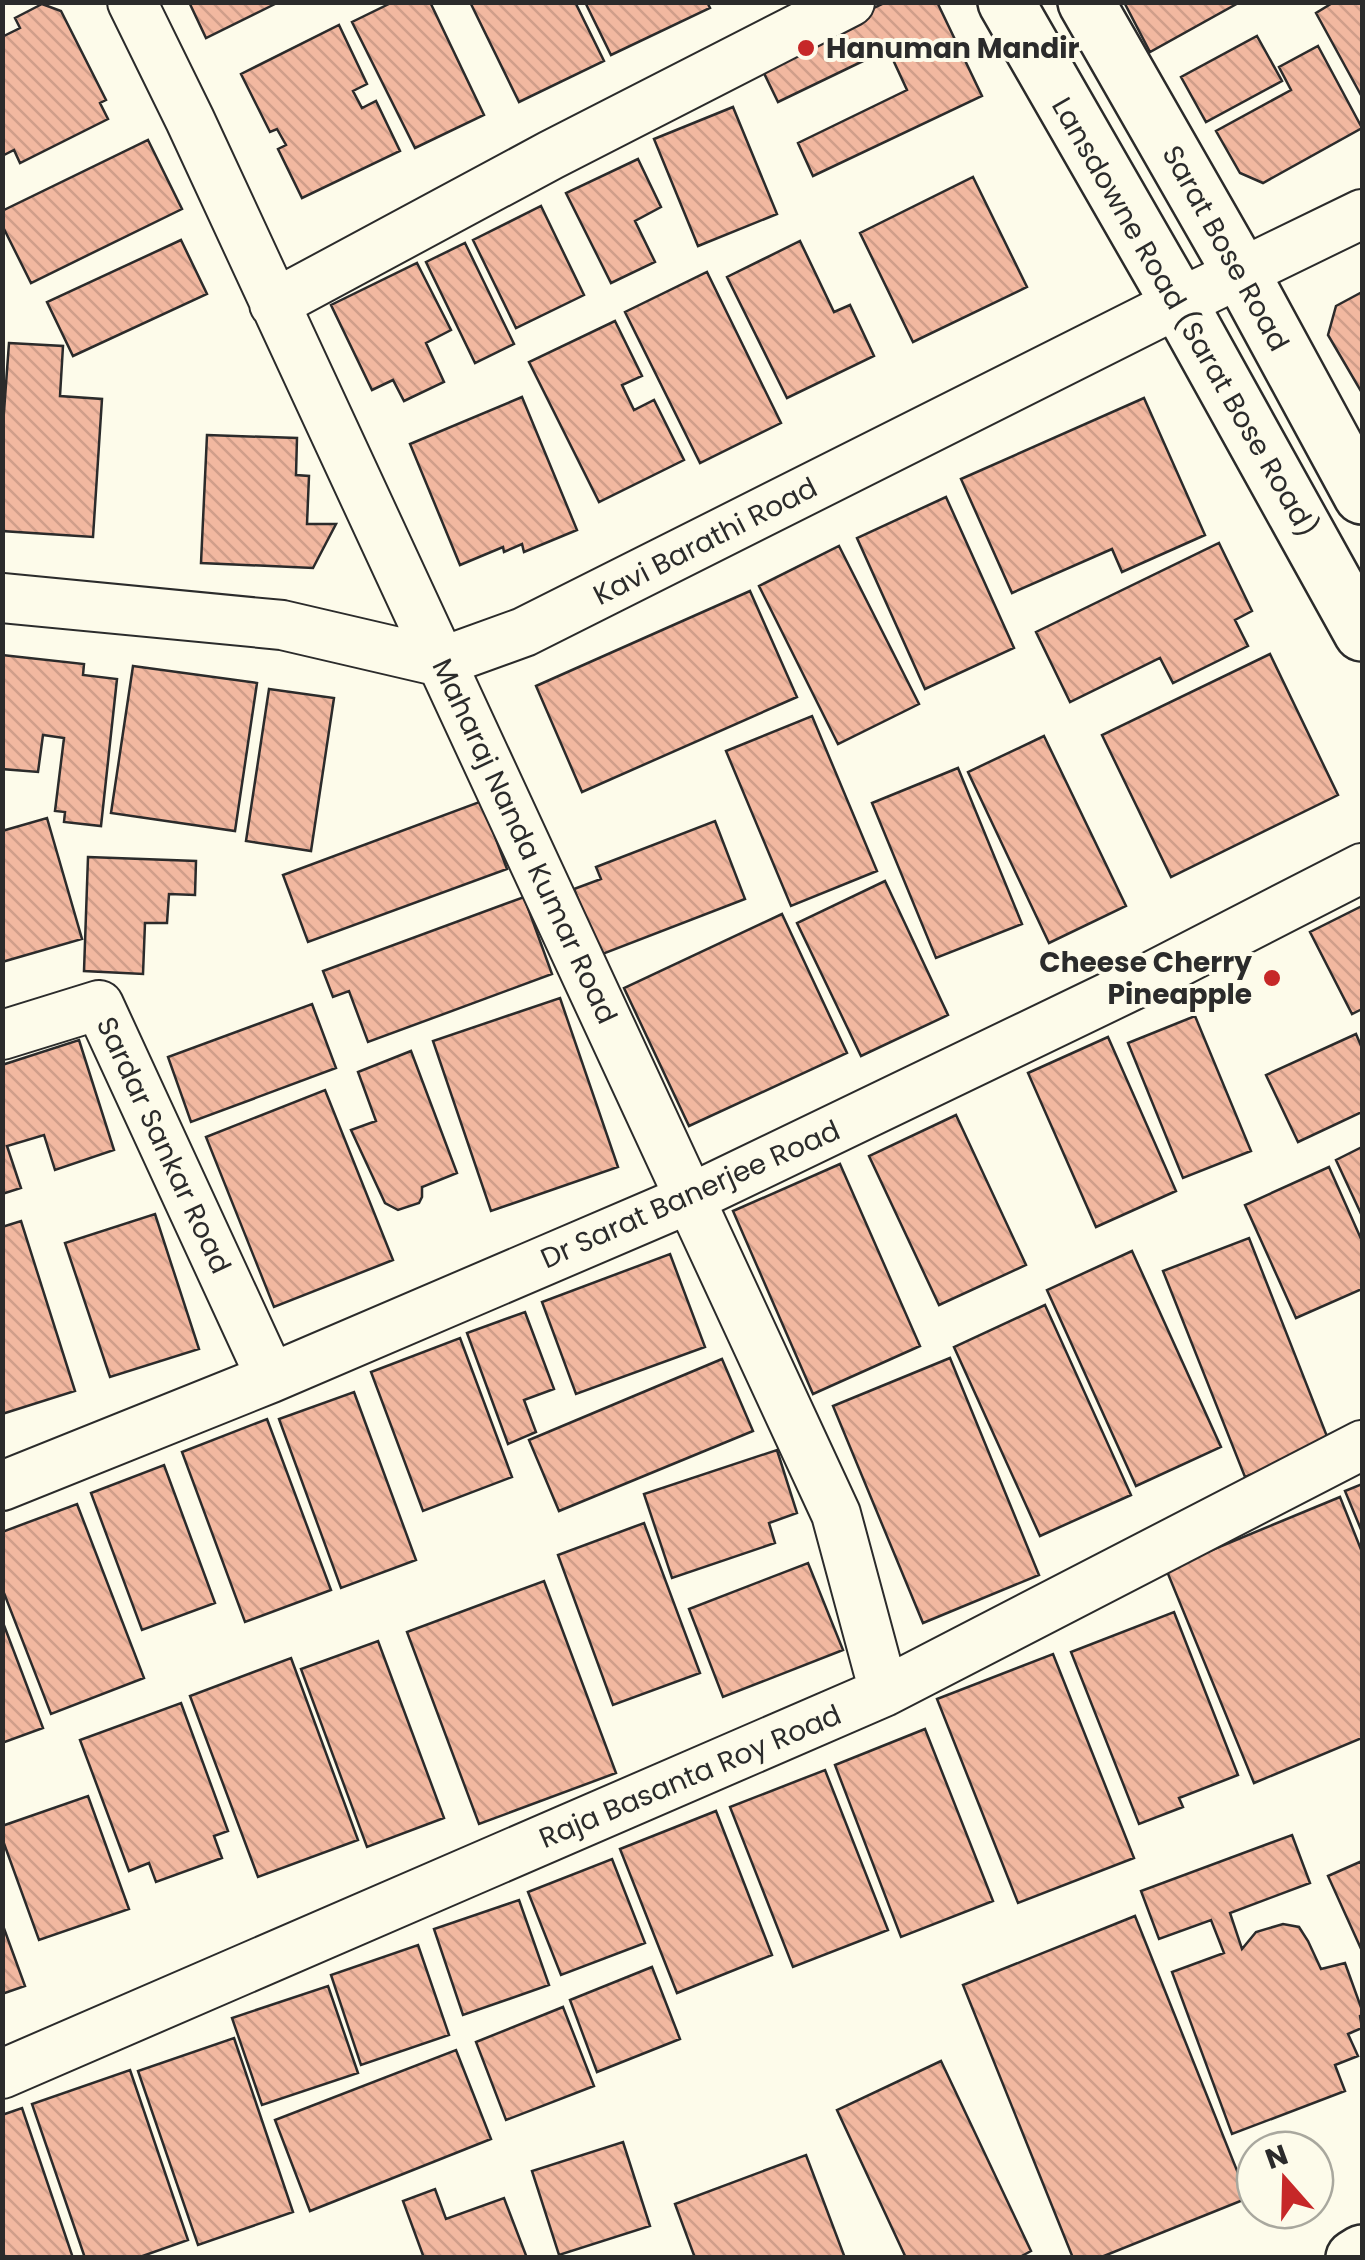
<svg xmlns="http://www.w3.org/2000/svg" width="1365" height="2260" viewBox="0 0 1365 2260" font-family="Poppins,sans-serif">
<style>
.building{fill:url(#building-back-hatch);stroke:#2b2b2b;stroke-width:2.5}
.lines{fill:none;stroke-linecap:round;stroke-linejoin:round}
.street-casing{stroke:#2b2b2b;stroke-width:52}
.secondary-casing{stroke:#2b2b2b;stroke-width:60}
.street{stroke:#fdfbea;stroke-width:48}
.secondary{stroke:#fdfbea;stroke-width:55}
.poi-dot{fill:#c62828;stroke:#fdfbea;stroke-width:4}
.labels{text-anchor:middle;stroke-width:8;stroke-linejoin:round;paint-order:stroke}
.poi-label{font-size:28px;font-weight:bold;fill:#2b2b2b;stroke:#fdfbea;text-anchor:start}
.street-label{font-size:28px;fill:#2b2b2b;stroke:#fdfbea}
</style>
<defs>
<pattern id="building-back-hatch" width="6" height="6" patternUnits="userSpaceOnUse" patternTransform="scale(2.5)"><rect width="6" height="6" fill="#f2b8a0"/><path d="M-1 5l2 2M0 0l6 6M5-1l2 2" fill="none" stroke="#d09e8a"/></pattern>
</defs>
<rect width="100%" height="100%" fill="#fdfbea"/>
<path class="building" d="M 189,2 L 279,2 L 206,38 Z
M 393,2 L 430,2 L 484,115 L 415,148 L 352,22 Z
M 470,2 L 575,2 L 604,61 L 519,102 Z
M 585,2 L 707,2 L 710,8 L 611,55 Z
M 886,2 L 937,2 L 982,96 L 813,176 L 798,143 L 907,90 L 888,49 L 778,102 L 759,63 Z
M 1124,2 L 1240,2 L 1150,52 Z
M 1334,2 L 1362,2 L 1362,97 L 1316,13 Z
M 42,4 L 61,11 L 106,100 L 100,103 L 108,119 L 20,163 L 14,150 L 2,156 L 2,37 L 20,28 L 15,18 Z
M 339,25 L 367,84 L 353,91 L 362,108 L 376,101 L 400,151 L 302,198 L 278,149 L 286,145 L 277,129 L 270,132 L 241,74 Z
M 1257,36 L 1282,81 L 1206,122 L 1181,77 Z
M 1318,46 L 1362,128 L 1263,183 L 1240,173 L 1216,131 L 1291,90 L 1279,67 Z
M 733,107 L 777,214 L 698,246 L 654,139 Z
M 148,140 L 182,209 L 31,283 L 2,225 L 2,211 Z
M 638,159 L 661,207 L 635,221 L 655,262 L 611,283 L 566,193 Z
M 973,177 L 1027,287 L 913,342 L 860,233 Z
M 541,206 L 584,295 L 516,328 L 473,240 Z
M 181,240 L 207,294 L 73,356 L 47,302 Z
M 800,241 L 834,312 L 850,305 L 874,356 L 787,398 L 727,277 Z
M 465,243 L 514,344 L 475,363 L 426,262 Z
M 417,263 L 451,330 L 426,343 L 444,382 L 404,401 L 393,380 L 372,390 L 331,305 Z
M 707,272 L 781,423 L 700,463 L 625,312 Z
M 1362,292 L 1362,393 L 1328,335 L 1336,306 Z
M 615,321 L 642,376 L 622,385 L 634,410 L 654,400 L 684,460 L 599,502 L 529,362 Z
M 9,343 L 63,346 L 60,396 L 102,399 L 93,537 L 2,531 L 2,439 Z
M 522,397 L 577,530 L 524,552 L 522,544 L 504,552 L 503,547 L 460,565 L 410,444 Z
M 1144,398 L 1205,535 L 1122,572 L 1112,549 L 1012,593 L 961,479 Z
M 207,435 L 297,438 L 296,475 L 309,476 L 307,524 L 336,524 L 313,568 L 201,563 Z
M 946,497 L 1014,648 L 925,689 L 857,538 Z
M 1219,543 L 1252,611 L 1235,620 L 1248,646 L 1173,683 L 1160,658 L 1070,702 L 1036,632 Z
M 839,546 L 919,704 L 838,744 L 759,586 Z
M 750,591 L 797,697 L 582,792 L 536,686 Z
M 1270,654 L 1338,795 L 1171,877 L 1102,735 Z
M 2,655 L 84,664 L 83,675 L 117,679 L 101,826 L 64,822 L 65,812 L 55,811 L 64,738 L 43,735 L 38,772 L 2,769 Z
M 133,666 L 257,683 L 235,831 L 111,813 Z
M 269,689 L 334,698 L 311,851 L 246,841 Z
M 812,716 L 877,871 L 791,906 L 726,751 Z
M 1044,736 L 1126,906 L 1049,943 L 968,772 Z
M 958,768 L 1022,924 L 936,958 L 872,803 Z
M 482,801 L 507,869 L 308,942 L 283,875 Z
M 47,818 L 82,939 L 2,962 L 2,831 Z
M 715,821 L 745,899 L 600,955 L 574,889 L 601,879 L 596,867 Z
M 88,857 L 196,861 L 195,895 L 169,894 L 167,923 L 145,923 L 143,974 L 84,971 Z
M 885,881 L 948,1015 L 861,1056 L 797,923 Z
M 524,897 L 552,974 L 368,1042 L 349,991 L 333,997 L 323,971 Z
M 1362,906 L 1362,1009 L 1352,1014 L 1310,932 Z
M 782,914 L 847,1053 L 689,1126 L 624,988 Z
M 560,998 L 618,1167 L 491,1211 L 433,1041 Z
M 312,1004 L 336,1068 L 191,1122 L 168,1057 Z
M 1195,1016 L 1251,1151 L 1183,1178 L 1128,1043 Z
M 1356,1034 L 1362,1048 L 1362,1112 L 1298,1142 L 1266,1075 Z
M 1108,1037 L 1176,1191 L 1096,1227 L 1028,1073 Z
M 79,1040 L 114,1150 L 55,1170 L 44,1135 L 7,1146 L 21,1188 L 2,1194 L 2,1065 Z
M 411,1051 L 457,1173 L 422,1187 L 422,1197 L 419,1203 L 398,1210 L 385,1203 L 351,1130 L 376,1121 L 358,1072 Z
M 325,1090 L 393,1260 L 274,1307 L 206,1137 Z
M 956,1115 L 1026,1265 L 939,1305 L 869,1156 Z
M 1362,1147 L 1362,1216 L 1336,1160 Z
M 840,1164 L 920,1346 L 813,1394 L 733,1211 Z
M 1329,1167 L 1362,1241 L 1362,1289 L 1296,1318 L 1245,1205 Z
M 155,1214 L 199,1349 L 110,1377 L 65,1243 Z
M 21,1221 L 75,1391 L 2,1414 L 2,1227 Z
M 1249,1238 L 1330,1444 L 1245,1477 L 1163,1271 Z
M 1132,1251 L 1221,1447 L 1136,1486 L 1047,1290 Z
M 670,1254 L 705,1347 L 576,1394 L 542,1302 Z
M 1045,1305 L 1131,1495 L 1040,1536 L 954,1347 Z
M 525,1312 L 554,1389 L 524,1400 L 536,1432 L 508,1444 L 467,1333 Z
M 460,1338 L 512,1477 L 423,1511 L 371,1372 Z
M 950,1358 L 1039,1575 L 923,1623 L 833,1406 Z
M 722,1359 L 753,1431 L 559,1511 L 529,1440 Z
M 354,1392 L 416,1560 L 341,1588 L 279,1419 Z
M 267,1419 L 331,1590 L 245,1622 L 182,1452 Z
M 777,1450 L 797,1513 L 769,1523 L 775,1543 L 672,1578 L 644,1494 Z
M 164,1465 L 215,1603 L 142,1630 L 91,1493 Z
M 1362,1484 L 1362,1532 L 1345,1491 Z
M 1340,1497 L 1362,1552 L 1362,1738 L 1254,1783 L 1166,1569 Z
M 77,1504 L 144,1678 L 51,1714 L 2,1588 L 2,1532 Z
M 644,1523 L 700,1673 L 613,1705 L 558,1555 Z
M 808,1563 L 843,1650 L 723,1697 L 689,1609 Z
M 544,1581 L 616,1773 L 479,1824 L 407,1632 Z
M 1174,1612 L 1238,1775 L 1179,1798 L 1183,1807 L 1139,1824 L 1071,1652 Z
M 2,1620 L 43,1728 L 2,1743 Z
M 378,1641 L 444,1818 L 367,1847 L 301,1669 Z
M 1053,1654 L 1134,1858 L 1018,1903 L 937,1699 Z
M 291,1658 L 358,1840 L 258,1877 L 190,1696 Z
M 181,1703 L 228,1831 L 214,1836 L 222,1858 L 156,1882 L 149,1863 L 129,1871 L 80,1740 Z
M 925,1729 L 993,1901 L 901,1937 L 835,1765 Z
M 825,1770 L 888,1930 L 793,1967 L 730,1807 Z
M 88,1796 L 129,1909 L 39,1940 L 2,1838 L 2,1826 Z
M 716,1811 L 772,1955 L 677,1993 L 620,1849 Z
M 1292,1835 L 1310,1883 L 1230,1913 L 1242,1949 L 1256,1932 L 1283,1924 L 1299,1927 L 1308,1941 L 1321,1969 L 1345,1963 L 1362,2010 L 1362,2015 L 1360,2016 L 1362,2028 L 1348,2034 L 1358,2056 L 1335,2065 L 1345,2091 L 1232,2134 L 1172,1972 L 1224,1953 L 1211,1920 L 1159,1939 L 1141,1891 Z
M 612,1859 L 645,1943 L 561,1975 L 528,1892 Z
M 1362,1861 L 1362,1951 L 1328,1876 Z
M 519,1900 L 549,1985 L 463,2015 L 434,1929 Z
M 1135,1916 L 1248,2198 L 1099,2258 L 1073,2258 L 963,1985 Z
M 2,1923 L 25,1986 L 2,1994 Z
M 418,1945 L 449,2035 L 361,2065 L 331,1975 Z
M 652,1967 L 680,2039 L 597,2072 L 570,2000 Z
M 328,1986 L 358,2073 L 262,2105 L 232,2018 Z
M 563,2007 L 594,2086 L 506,2120 L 476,2042 Z
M 234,2038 L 293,2212 L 198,2245 L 138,2071 Z
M 456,2050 L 491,2139 L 310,2211 L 275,2120 Z
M 941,2061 L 1031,2251 L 1018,2258 L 906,2258 L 837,2110 Z
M 130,2070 L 188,2240 L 137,2258 L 85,2258 L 32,2104 Z
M 22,2108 L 73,2258 L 2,2258 L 2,2115 Z
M 623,2142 L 650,2226 L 559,2255 L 532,2171 Z
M 806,2155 L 845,2258 L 695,2258 L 675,2204 Z
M 435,2189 L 446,2219 L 504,2198 L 527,2258 L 424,2258 L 403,2201 Z"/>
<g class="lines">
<defs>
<path id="street" d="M 132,2 L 190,120 L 836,1514 L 884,1692
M 274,304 L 551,155 L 850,2
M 2,598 L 282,625 L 441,662 L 524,632 L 1179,303 L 1362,214
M 2,1035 L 99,1005 L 271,1378
M 2,1486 L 271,1378 L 691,1198 L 1150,977 L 1362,868
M 2,2074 L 884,1692 L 1362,1445"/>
<path id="secondary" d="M 1006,2 L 1179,303 L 1362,633
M 1086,2 L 1241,273 L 1362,496
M 1354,2258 L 1362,2253"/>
</defs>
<use href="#street" class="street-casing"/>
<use href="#secondary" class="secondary-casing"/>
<use href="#street" class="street"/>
<use href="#secondary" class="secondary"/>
</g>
<g class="poi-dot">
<circle cx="806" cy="48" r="10"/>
<circle cx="1272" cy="978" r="10"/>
</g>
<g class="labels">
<g class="poi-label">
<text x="826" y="58">Hanuman Mandir</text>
<text x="1252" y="972" text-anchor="end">Cheese Cherry<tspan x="1252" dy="32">Pineapple</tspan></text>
</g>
<g class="street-label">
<text transform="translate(1226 248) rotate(61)" y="10">Sarat Bose Road</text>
<text transform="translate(1185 317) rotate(60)" y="10">Lansdowne Road (Sarat Bose Road)</text>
<text transform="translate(705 541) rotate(-27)" y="10">Kavi Barathi Road</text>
<text transform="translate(525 841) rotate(65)" y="10">Maharaj Nanda Kumar Road</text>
<text transform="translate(164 1145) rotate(65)" y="10">Sardar Sankar Road</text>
<text transform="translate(690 1194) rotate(-24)" y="10">Dr Sarat Banerjee Road</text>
<text transform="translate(690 1776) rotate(-23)" y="10">Raja Basanta Roy Road</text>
</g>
</g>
<rect width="1365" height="2260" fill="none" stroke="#2b2b2b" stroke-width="10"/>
<g transform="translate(1285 2180) rotate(340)"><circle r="48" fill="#fdfbea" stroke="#a9a89e" stroke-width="2.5"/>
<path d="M0-8L18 38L0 25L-18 38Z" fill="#c62828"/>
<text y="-15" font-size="28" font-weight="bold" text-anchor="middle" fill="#2b2b2b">N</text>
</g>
</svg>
